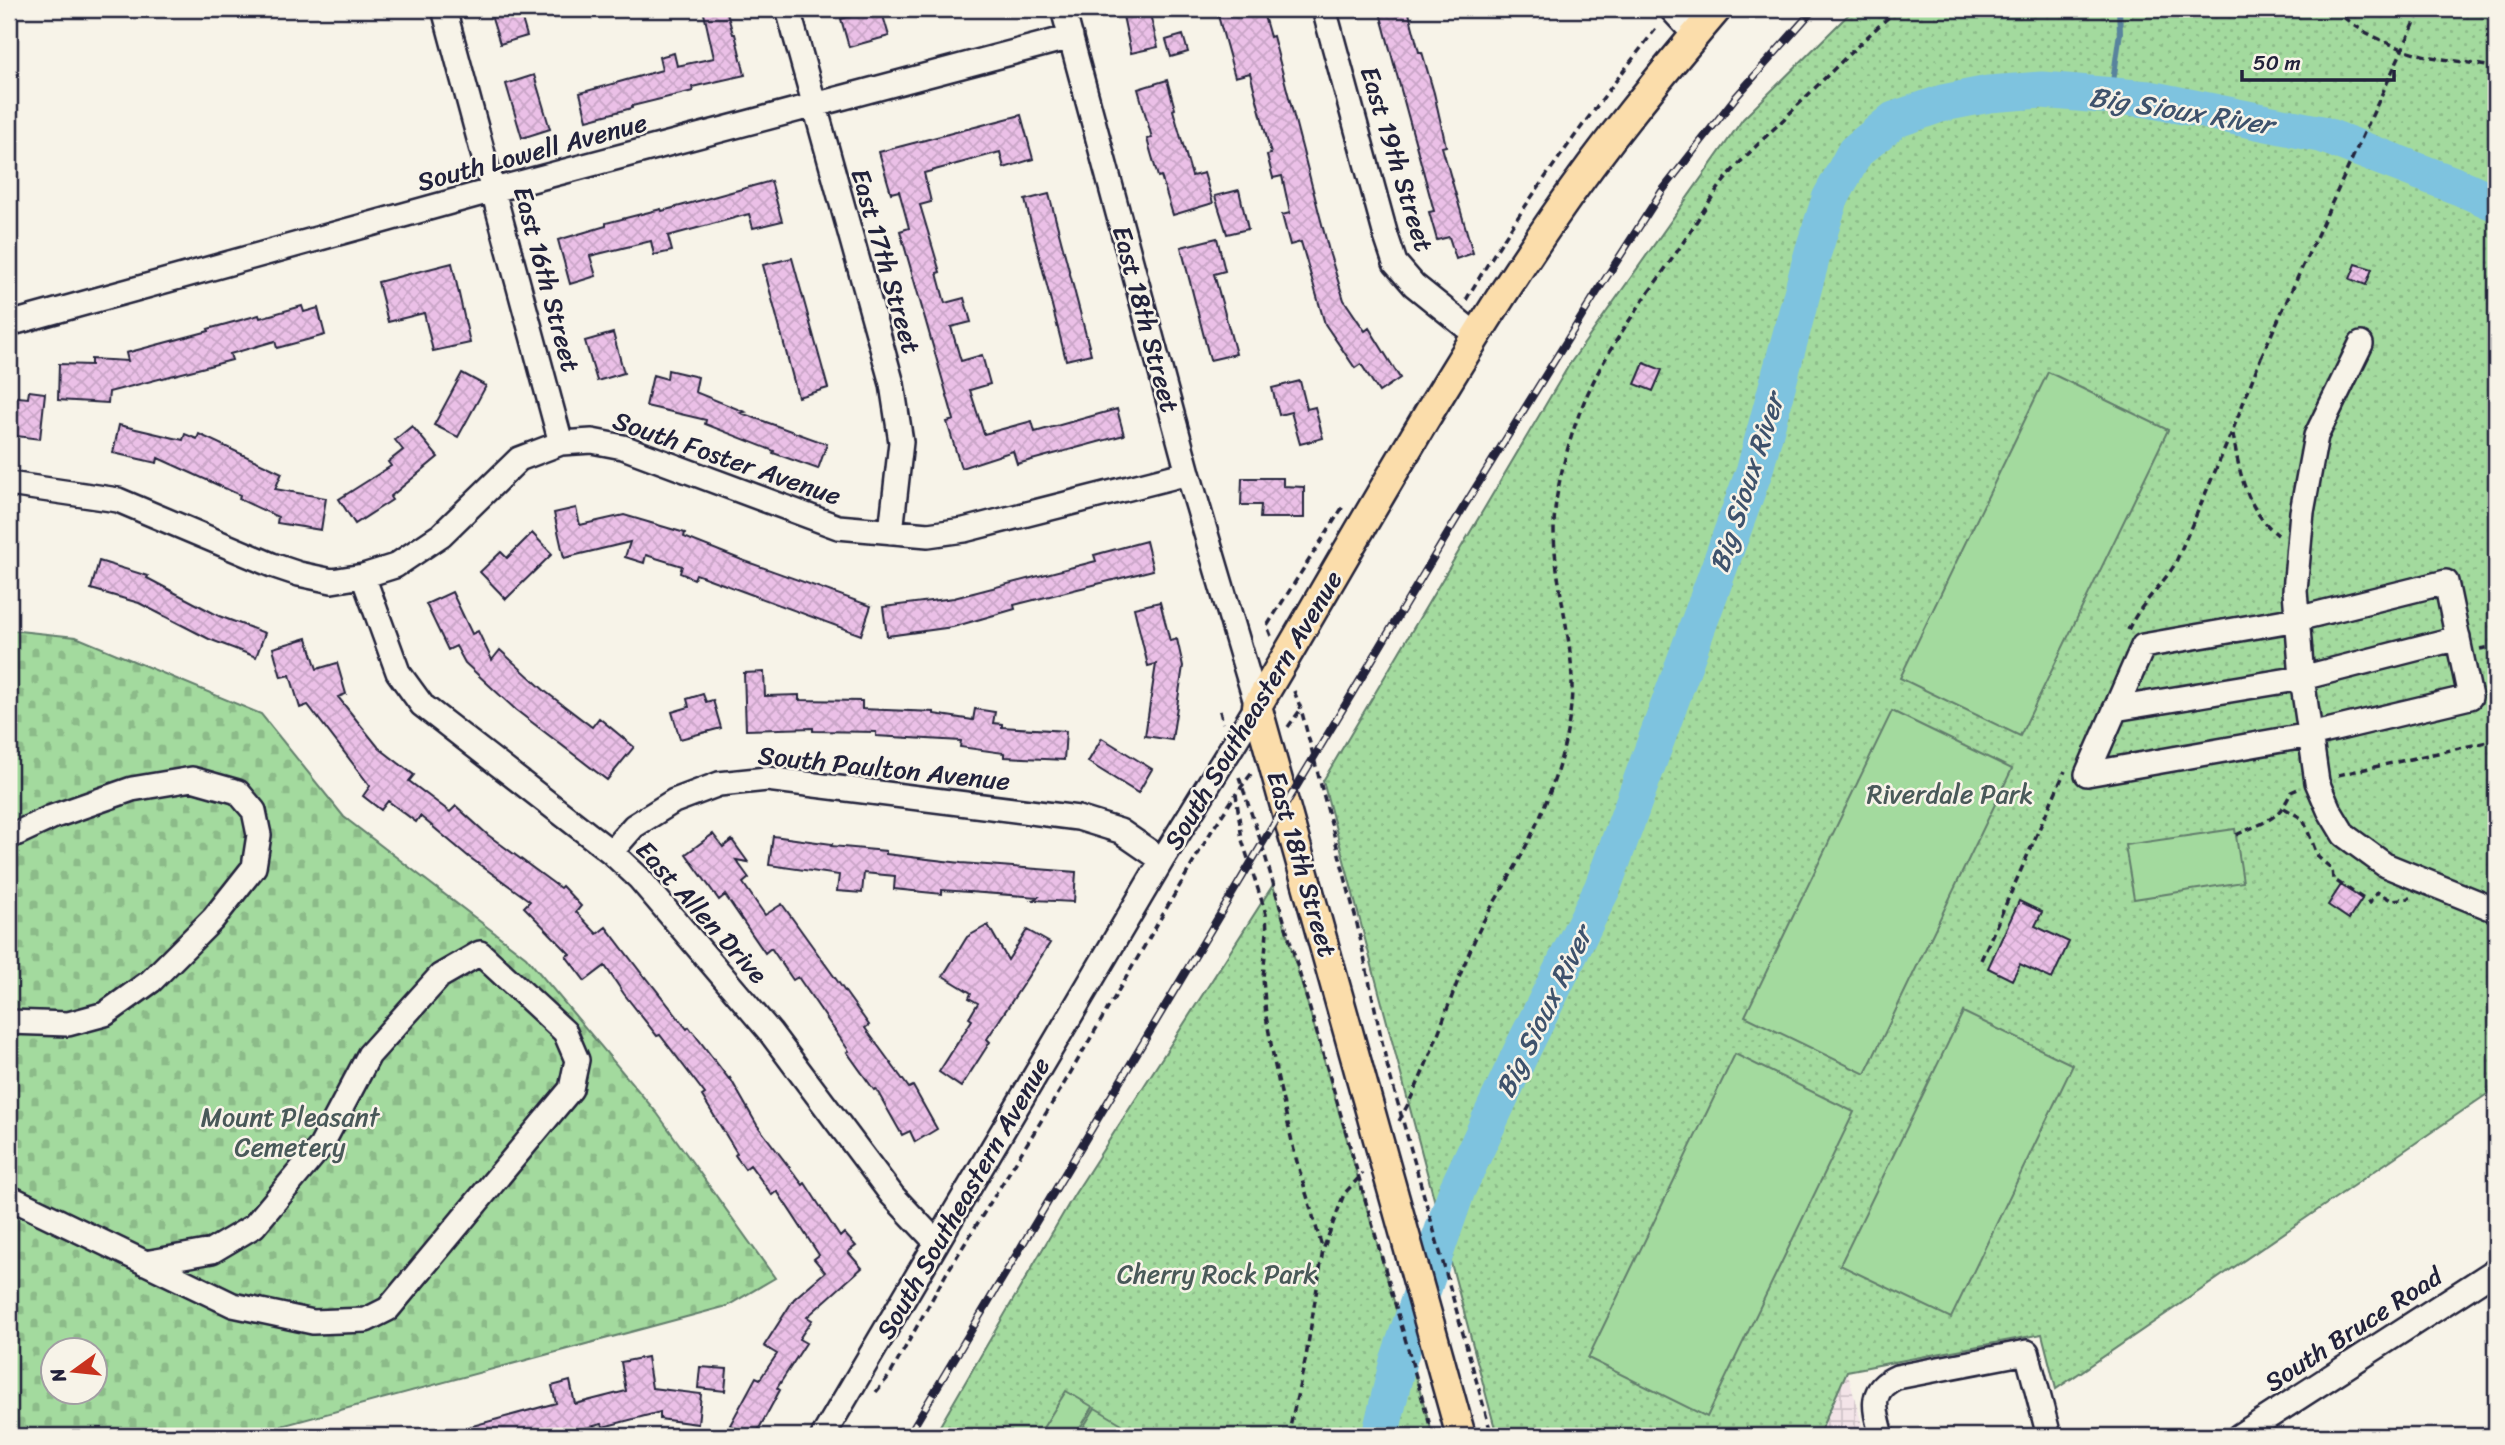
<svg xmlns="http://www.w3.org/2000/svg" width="2505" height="1445" viewBox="0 0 2505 1445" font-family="Sriracha,sans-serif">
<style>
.industrial{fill:url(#industrial-grid)}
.grass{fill:url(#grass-dots);stroke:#627e6c;stroke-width:2}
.cemetery{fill:url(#cemetery-stones);stroke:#627e6c;stroke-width:2;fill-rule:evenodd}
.garden{fill:#a3da9e;stroke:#627e6c;stroke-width:2}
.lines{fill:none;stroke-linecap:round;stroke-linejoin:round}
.stream{stroke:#59839d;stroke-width:6}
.river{stroke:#7ec3df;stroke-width:37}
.building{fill:url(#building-cross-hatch);stroke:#22223b;stroke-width:2}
.minor-casing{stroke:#22223b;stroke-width:28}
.major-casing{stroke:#22223b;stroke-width:33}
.path{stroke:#22223b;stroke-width:3.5;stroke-dasharray:7 5;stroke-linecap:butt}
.minor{stroke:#f7f3e8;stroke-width:23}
.major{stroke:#fbddab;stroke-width:28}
.rail-casing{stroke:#22223b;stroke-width:8}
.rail{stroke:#f7f3e8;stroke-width:5;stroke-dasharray:16;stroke-linecap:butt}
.major-bridge-casing{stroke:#22223b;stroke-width:33;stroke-linecap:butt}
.path-bridge{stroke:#22223b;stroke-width:3.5;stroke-dasharray:7 5;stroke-linecap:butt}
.major-bridge{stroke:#fbddab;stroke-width:28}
.labels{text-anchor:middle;stroke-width:5;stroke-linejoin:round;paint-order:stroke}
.street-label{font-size:26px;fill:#22223b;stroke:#f7f3e8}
.park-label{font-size:26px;fill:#495959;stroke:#f7f3e8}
.water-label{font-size:28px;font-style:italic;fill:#3e526c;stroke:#f7f3e8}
</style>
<defs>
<pattern id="industrial-grid" width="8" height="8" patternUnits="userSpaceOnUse" patternTransform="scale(1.75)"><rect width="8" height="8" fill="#f3e4e8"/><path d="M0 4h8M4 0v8" fill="none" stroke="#d0c3c8"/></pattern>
<pattern id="grass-dots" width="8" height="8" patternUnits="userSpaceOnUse" patternTransform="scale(1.75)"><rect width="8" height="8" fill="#a3da9e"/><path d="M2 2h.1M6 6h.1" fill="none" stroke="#8cbb89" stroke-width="1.8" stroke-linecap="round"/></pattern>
<pattern id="cemetery-stones" width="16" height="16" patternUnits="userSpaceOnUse" patternTransform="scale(1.75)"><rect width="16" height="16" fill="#a3da9e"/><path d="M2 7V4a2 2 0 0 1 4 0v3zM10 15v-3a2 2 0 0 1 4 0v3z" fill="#8cbb89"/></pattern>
<pattern id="building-cross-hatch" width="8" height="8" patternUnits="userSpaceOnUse" patternTransform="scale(1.75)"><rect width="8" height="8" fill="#ebc0e7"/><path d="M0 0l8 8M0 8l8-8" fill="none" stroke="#c9a5c7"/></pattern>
</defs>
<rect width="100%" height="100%" fill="#f7f3e8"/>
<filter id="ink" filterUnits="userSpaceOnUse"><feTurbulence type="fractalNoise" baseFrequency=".0143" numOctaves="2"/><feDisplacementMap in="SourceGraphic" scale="14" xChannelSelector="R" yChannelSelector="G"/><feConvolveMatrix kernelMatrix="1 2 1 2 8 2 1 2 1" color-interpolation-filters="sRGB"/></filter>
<g filter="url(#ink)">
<path class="industrial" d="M 1847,1371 L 1865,1436 L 1818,1436 Z"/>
<path class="grass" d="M 1854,9 L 2496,9 L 2496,1088 L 2056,1389 L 2042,1334 L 1847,1371 L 1818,1436 L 1497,1436 L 1323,781 L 1569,365 L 1743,119 Z
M 1273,885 L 1433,1436 L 934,1436 L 1074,1195 Z"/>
<path class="cemetery" d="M 9,630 L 76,637 L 261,714 L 344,817 L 526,957 L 657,1113 L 775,1278 L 727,1306 L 244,1436 L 9,1436 ZM 52,1350 L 94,1350 L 94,1392 L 52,1392 Z"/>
<path class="garden" d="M 2048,372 L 2168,430 L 2020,736 L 1900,678 Z
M 1892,711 L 2012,769 L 1865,1074 L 1745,1016 Z
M 2235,829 L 2243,882 L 2134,899 L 2125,845 Z
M 1963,1012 L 2073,1065 L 1951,1318 L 1840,1265 Z
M 1735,1054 L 1854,1112 L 1707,1417 L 1588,1358 Z
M 1066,1391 L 1093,1407 L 1075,1436 L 1038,1436 Z
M 1095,1408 L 1122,1424 L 1115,1436 L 1078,1436 Z"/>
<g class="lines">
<path class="stream" d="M 2111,96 L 2120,32 L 2119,9"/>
<path class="river" d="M 1380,1436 L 1398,1361 L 1457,1190 L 1523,1048 L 1602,889 L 1755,469 L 1813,252 L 1830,199 L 1855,152 L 1894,120 L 1943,103 L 1989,94 L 2042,90 L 2149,99 L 2321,134 L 2462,188 L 2496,203"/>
</g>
<path class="building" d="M 489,9 L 519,9 L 527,36 L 500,44 Z
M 703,9 L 726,9 L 733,34 L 735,34 L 745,75 L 692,87 L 693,91 L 632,106 L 632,108 L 587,120 L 580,93 L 662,70 L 659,57 L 674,53 L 677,66 L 714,58 Z
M 875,9 L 881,9 L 889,36 L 849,47 L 841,19 Z
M 1229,9 L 1262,9 L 1270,37 L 1273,36 L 1330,255 L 1344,300 L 1365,331 L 1369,328 L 1400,378 L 1379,392 L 1361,364 L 1355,368 L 1325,324 L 1301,242 L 1290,245 L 1282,215 L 1290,213 L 1282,176 L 1273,178 L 1267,155 L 1271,154 L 1250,73 L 1235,77 L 1217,12 Z
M 1379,9 L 1408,9 L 1419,52 L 1422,52 L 1434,93 L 1446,146 L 1442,147 L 1473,253 L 1456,259 L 1449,237 L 1437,240 L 1429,212 L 1434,211 Z
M 1149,10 L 1158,47 L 1131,53 L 1123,16 Z
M 1183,35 L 1188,52 L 1171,57 L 1166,40 Z
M 534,75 L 550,129 L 522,138 L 506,84 Z
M 1167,80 L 1175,109 L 1173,110 L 1192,176 L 1204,173 L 1213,203 L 1173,215 L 1161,176 L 1158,177 L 1147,139 L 1152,138 L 1138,89 Z
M 1021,115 L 1033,159 L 1004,168 L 1000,152 L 924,173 L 931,202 L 920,205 L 940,272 L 937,273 L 945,303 L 964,298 L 971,322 L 951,327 L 961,361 L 982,355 L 990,384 L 970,390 L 984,434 L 1032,421 L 1035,432 L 1117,409 L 1124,435 L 1017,464 L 1013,451 L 961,468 L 947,422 L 954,420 L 900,231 L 909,228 L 899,191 L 891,193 L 879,152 Z
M 771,181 L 782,221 L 753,228 L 749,214 L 668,236 L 672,251 L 654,255 L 651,241 L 590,256 L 596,276 L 570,284 L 558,240 L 606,226 L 606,223 L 661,209 L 662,211 Z
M 1239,190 L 1248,229 L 1227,234 L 1215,196 Z
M 1049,194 L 1091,354 L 1066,360 L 1025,200 Z
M 1217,238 L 1225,271 L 1214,274 L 1236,354 L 1210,360 L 1181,247 Z
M 792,258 L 828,388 L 798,397 L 763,265 Z
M 452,263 L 470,343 L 433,351 L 424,313 L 388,322 L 378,282 Z
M 2356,264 L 2372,269 L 2366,285 L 2350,279 Z
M 302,306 L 304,312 L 318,308 L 325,335 L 277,348 L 275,341 L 230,354 L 232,360 L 109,392 L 108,403 L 58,400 L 59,364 L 91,365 L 91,359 L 128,361 L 126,353 L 209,331 L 208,329 L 259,315 L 260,318 Z
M 613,333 L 624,373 L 597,381 L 585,341 Z
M 1644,363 L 1662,370 L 1653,391 L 1635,384 Z
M 668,370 L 698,377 L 695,392 L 745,412 L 741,413 L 827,444 L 818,469 L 773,453 L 774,451 L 705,424 L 706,420 L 646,406 L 653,375 L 667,379 Z
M 462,373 L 486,386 L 458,437 L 434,425 Z
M 1300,381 L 1307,409 L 1315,407 L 1323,438 L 1300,444 L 1291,412 L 1279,415 L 1272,388 Z
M 29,391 L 45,393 L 40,439 L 9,435 L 9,396 L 28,398 Z
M 119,425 L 183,440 L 185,434 L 197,439 L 199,434 L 282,473 L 275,489 L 326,498 L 321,530 L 277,523 L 278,517 L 239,499 L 240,495 L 158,458 L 157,463 L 113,453 Z
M 412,426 L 438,457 L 390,497 L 392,500 L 355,524 L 339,499 L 391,466 L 388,462 L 403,450 L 395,440 Z
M 1242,478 L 1283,478 L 1283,486 L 1304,487 L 1304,518 L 1260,518 L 1261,505 L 1241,505 Z
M 576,508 L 580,525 L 624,515 L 685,533 L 684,537 L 742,560 L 871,606 L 861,635 L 696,574 L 694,579 L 680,573 L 682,566 L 646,555 L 644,563 L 625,557 L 630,542 L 564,558 L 554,513 Z
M 532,533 L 552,554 L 506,599 L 480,572 L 501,552 L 507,558 Z
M 1146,541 L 1153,570 L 1014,605 L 1015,609 L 953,627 L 887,636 L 883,607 L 954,598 L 1096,561 L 1094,555 Z
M 99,561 L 148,576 L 147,578 L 219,616 L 265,633 L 256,657 L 209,639 L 139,603 L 91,589 Z
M 452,592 L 472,634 L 478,631 L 492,660 L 500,650 L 546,692 L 592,727 L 599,718 L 634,747 L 607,780 L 516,710 L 465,663 L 456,646 L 448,650 L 426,604 Z
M 1160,602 L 1170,641 L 1177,639 L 1183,666 L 1172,740 L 1145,736 L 1156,664 L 1148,666 L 1134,608 Z
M 307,638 L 317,669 L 337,663 L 346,694 L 338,697 L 379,748 L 414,775 L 409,781 L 450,812 L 456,806 L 488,835 L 560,888 L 562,886 L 581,906 L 576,912 L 597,934 L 606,927 L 645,978 L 646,977 L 687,1029 L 689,1027 L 729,1079 L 730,1078 L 757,1125 L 803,1185 L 805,1183 L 840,1237 L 844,1233 L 856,1246 L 848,1252 L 862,1268 L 807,1317 L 812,1320 L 799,1339 L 806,1343 L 777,1388 L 780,1390 L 755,1436 L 751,1436 L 730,1425 L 756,1377 L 760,1379 L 777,1354 L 764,1346 L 794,1299 L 825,1272 L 814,1259 L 819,1255 L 777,1191 L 772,1195 L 750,1165 L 745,1169 L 735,1155 L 737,1153 L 702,1096 L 705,1094 L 660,1035 L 657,1036 L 624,994 L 605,966 L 585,981 L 566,956 L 570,954 L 524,907 L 530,901 L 469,857 L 420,816 L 416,822 L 388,801 L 381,810 L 363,796 L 370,786 L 308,705 L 300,708 L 290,675 L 281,677 L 273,648 Z
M 764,672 L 765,696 L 799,695 L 799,700 L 862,701 L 862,709 L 934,712 L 934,714 L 973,720 L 975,709 L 995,712 L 993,723 L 1002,724 L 1002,727 L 1066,731 L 1064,760 L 1004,757 L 1004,753 L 960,747 L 961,741 L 876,736 L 876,732 L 813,731 L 813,728 L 746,730 L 744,673 Z
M 703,694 L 706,702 L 713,700 L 721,728 L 680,739 L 672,712 L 689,707 L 687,699 Z
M 1102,738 L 1152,769 L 1138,793 L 1088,762 Z
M 713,834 L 723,847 L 732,840 L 748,862 L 736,860 L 749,878 L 743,883 L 765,915 L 782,904 L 869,1025 L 865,1028 L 909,1088 L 913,1086 L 937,1129 L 915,1142 L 910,1131 L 902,1135 L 876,1089 L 874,1090 L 847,1052 L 849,1051 L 798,977 L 793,980 L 771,948 L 765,953 L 725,895 L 719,900 L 686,854 Z
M 773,836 L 832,844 L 831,846 L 886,851 L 886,854 L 961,863 L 1076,872 L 1074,902 L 1033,900 L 1038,897 L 942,890 L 942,894 L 894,889 L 895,876 L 864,873 L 862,893 L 837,891 L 839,875 L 769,865 Z
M 2341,885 L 2362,899 L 2349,919 L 2328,905 Z
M 2019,901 L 2042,912 L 2035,926 L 2069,942 L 2052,979 L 2020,964 L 2012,980 L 1988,968 Z
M 988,925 L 1008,960 L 1027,930 L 1050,943 L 987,1039 L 990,1042 L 961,1087 L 939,1072 L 972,1020 L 969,1018 L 978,1003 L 969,998 L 971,993 L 943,976 L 967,937 Z
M 647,1357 L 652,1388 L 701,1394 L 698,1424 L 660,1419 L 660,1412 L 603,1427 L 602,1424 L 553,1436 L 455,1436 L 454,1431 L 556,1403 L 552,1386 L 570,1381 L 575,1404 L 626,1391 L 621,1362 Z
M 700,1367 L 727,1369 L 725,1391 L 698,1388 Z"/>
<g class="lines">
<defs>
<path id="minor" d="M 444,9 L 561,443
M 788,9 L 892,384 L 901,442 L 891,532
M 1324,9 L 1386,236 L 1395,263 L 1414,285 L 1476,335
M 1671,9 L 1695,35
M 9,324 L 494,190 L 1071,37
M 2361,344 L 2316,436 L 2302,512 L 2295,591 L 2302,678 L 2317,782 L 2329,810 L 2344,835 L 2385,865 L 2496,910
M 9,484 L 118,500 L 272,565 L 299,574 L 332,581 L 363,576 L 395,566 L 441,535 L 519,459 L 561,443 L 592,441 L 623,447 L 838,527 L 928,535 L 964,530 L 1188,473
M 363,576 L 398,672 L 422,705 L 611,852 L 639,878 L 770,1032 L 892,1195 L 936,1242
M 2446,582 L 2470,697 L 2310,735 L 2087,774 L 2143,646 L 2297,619 Z
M 2115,709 L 2302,678 L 2458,638
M 9,837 L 52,817 L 132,789 L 192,779 L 238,792 L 254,811 L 259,835 L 254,867 L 213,919 L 151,981 L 105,1014 L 68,1024 L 9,1022
M 611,852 L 634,826 L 674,801 L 719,784 L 767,779 L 1078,818 L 1120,831 L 1162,860
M 9,1197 L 233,1305 L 313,1322 L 366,1320 L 388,1309 L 571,1089 L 577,1060 L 565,1032 L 480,953 L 440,976 L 369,1055 L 321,1146 L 254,1226 L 212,1251 L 145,1263
M 823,1436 L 1162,860 L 1257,706 L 1188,473 L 1063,9
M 1882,1436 C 1875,1410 1867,1390 1897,1377 L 2027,1352 L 2049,1436
M 2239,1436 L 2496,1270"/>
<path id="major" d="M 1365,1092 L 1257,706 C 1354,542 1446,374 1554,217 C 1604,144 1660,76 1717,9"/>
</defs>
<use href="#minor" class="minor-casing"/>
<use href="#major" class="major-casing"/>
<path class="path" d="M 2336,9 C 2353,31 2404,52 2432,57 C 2453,61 2475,63 2496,68
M 1466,300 C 1522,204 1590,114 1658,26
M 2233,434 C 2239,472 2246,510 2278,535
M 2128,630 C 2140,604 2161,587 2175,564 L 2232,432 L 2261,357
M 1271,636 L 1267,626 L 1344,505
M 2480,649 L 2496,646
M 1294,691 L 1301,709 L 1356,919 L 1387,1065
M 1220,711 L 1223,723
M 1288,727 L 1301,709
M 1251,774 L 1236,794 L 1242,840 L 1266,914 L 1267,932 L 1263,978 L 1266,1016 L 1275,1066 L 1295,1155 L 1322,1247
M 2338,775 L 2496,740
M 1239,777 L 1262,845 L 1345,1129
M 2284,808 L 2303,819 L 2318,857 L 2332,869 L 2333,879 L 2370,903 L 2377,892 L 2391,900 L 2410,898
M 2236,835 C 2263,822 2279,821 2291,792 L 2298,789
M 1981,960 L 2065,771
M 1399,1121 C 1435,1057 1451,987 1483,922 C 1496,898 1512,875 1524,850 C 1547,805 1566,756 1571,705 C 1577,646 1554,588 1554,528 C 1554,500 1562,468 1570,441 C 1592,367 1630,320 1672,259 C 1693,229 1710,196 1734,169 C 1752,149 1773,130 1792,111 C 1827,76 1861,41 1898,9
M 876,1392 L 890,1375 L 946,1274 L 1061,1089 L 1211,832 L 1236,794
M 1288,1436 L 1306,1357 L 1323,1250 L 1344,1194 L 1363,1173"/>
<use href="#minor" class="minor"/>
<use href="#major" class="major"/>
<defs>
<path id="rail" d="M 908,1436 L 1463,508 L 1597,292 L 1662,191 L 1735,98 L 1814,9"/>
</defs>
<use href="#rail" class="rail-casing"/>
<use href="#rail" class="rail"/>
<defs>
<path id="major-bridge" d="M 1365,1092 L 1461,1436"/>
</defs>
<use href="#major-bridge" class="major-bridge-casing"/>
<path class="path-bridge" d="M 2261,357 L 2421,9
M 1387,1065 L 1492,1436
M 1345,1129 L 1433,1436"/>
<use href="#major-bridge" class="major-bridge"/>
</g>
</g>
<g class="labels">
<g class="street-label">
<text transform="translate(532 152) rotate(-15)" y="9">South Lowell Avenue</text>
<text transform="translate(1397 159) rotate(73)" y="9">East 19th Street</text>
<text transform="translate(886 261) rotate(74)" y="9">East 17th Street</text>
<text transform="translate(547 279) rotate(75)" y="9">East 16th Street</text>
<text transform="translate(1146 319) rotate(75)" y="9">East 18th Street</text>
<text transform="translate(727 458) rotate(19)" y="9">South Foster Avenue</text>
<text transform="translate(1253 710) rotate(-59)" y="9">South Southeastern Avenue</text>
<text transform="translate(884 768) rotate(6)" y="9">South Paulton Avenue</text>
<text transform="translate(1302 864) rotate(74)" y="9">East 18th Street</text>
<text transform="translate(702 912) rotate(48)" y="9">East Allen Drive</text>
<text transform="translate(963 1198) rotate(-60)" y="9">South Southeastern Avenue</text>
<text transform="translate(2353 1329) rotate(-33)" y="9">South Bruce Road</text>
</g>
<g class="park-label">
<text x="1950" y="803">Riverdale Park</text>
<text x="290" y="1126">Mount Pleasant<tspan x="290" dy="30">Cemetery</tspan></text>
<text x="1217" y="1283">Cherry Rock Park</text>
</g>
<g class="water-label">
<text transform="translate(2181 110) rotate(9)" y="10">Big Sioux River</text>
<text transform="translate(1746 483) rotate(-72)" y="10">Big Sioux River</text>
<text transform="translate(1543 1012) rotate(-64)" y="10">Big Sioux River</text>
</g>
</g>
<rect width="2505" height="1445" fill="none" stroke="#f7f3e8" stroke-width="35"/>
<rect x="18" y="18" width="2470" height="1410" fill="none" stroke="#22223b" stroke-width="2.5" filter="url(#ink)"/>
<g transform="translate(74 1371) rotate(255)"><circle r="33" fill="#f7f3e8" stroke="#a29fa3" stroke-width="2"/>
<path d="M0-5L12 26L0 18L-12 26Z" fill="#c8321e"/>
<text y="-10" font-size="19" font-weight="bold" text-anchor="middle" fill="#22223b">N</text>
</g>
<path d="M2242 70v10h152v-10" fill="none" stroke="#22223b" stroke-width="3.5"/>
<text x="2253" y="70" font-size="21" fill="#22223b" stroke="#f7f3e8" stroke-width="5" paint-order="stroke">50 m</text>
</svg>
